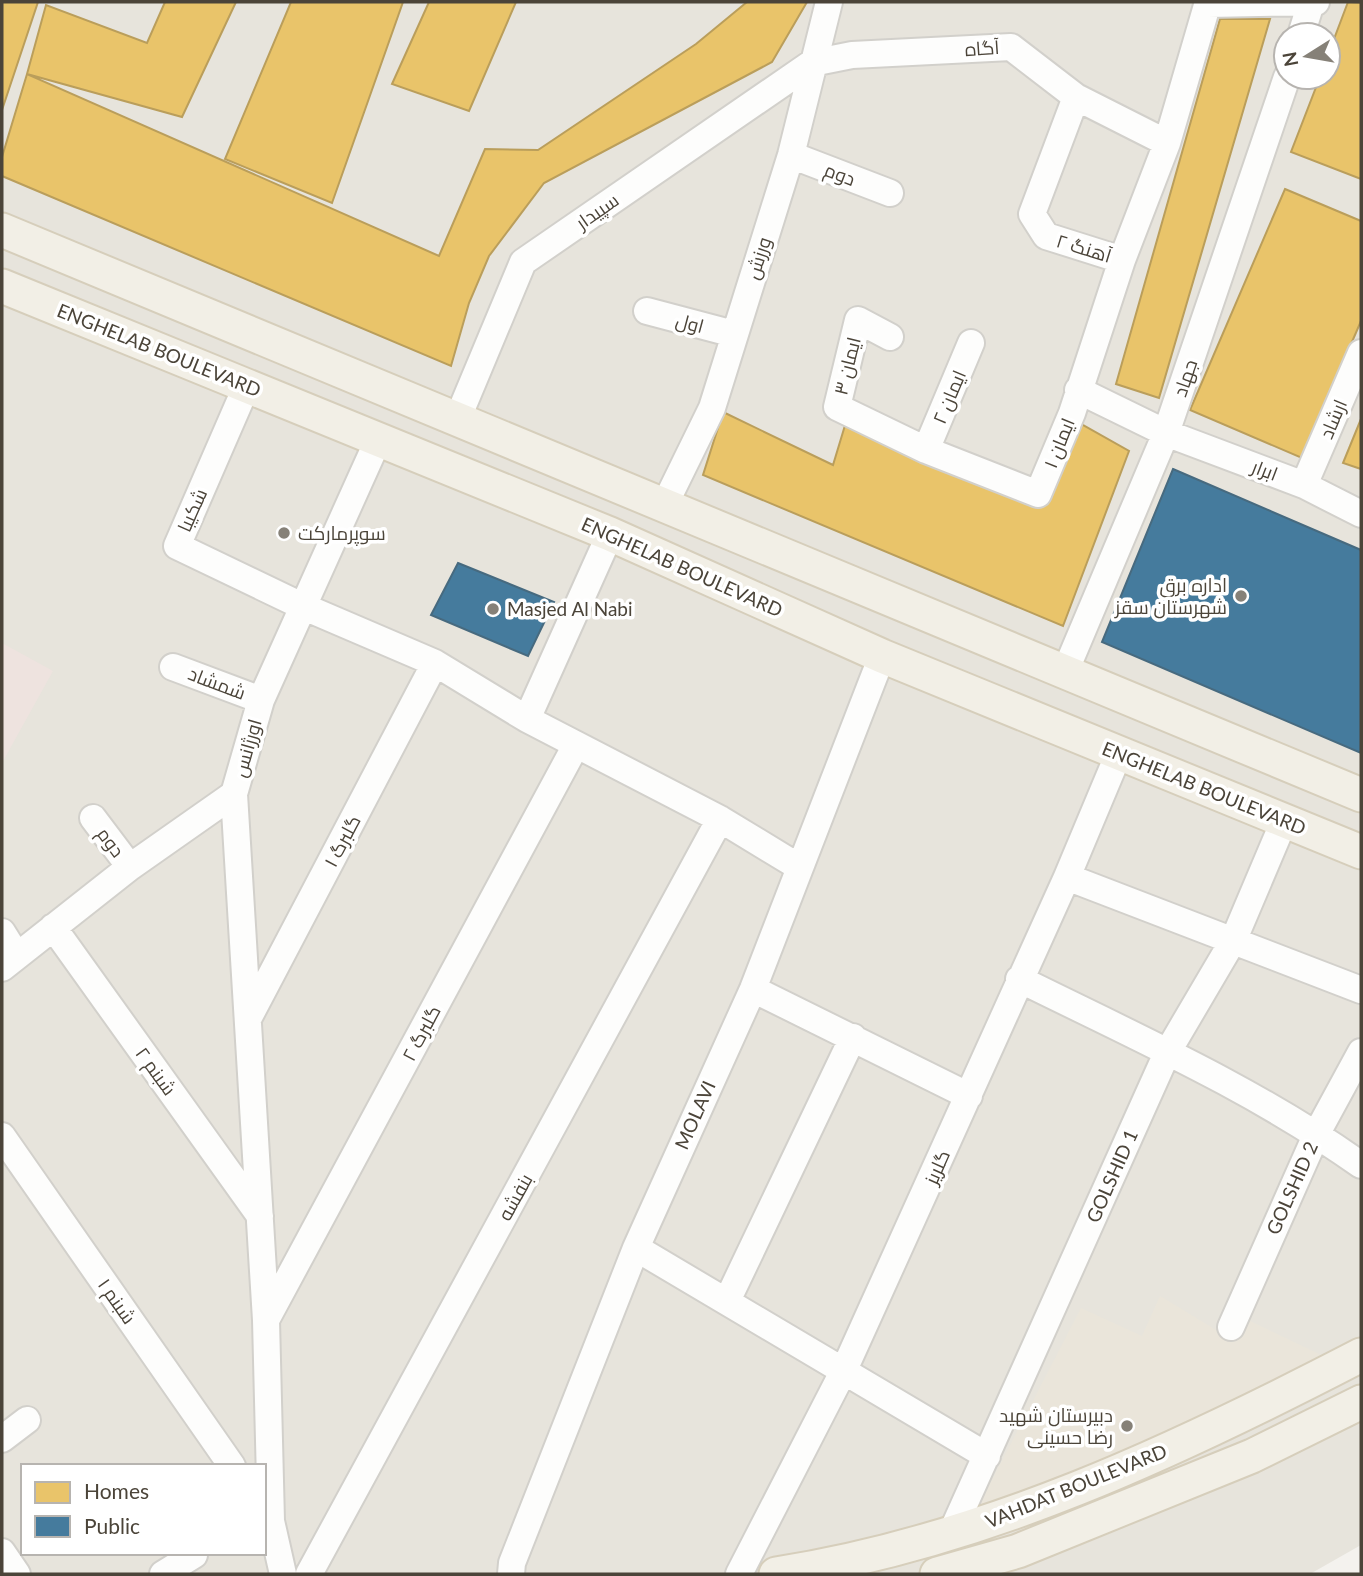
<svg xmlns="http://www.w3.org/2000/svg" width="1363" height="1576" viewBox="0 0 1363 1576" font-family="Lato,Cairo,sans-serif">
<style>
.residential{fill:#e7e4dc;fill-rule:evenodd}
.education{fill:#eae5da}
.medical{fill:#eee3df}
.homes{fill:#e9c46a;stroke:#ba9e5b;stroke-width:2}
.public{fill:#457b9d;stroke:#476a7f;stroke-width:2}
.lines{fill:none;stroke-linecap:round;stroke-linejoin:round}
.minor-casing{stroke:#d2d0cb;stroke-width:30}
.major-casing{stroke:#d6cebb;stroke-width:37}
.minor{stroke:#fdfdfc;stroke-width:26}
.major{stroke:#f2efe6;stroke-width:33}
.poi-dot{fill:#868178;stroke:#fff;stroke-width:2.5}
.labels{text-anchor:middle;stroke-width:7;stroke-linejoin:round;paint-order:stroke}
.street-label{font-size:19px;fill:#4b4439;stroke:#fff}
.poi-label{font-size:19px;fill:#4b4439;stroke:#fff;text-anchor:start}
</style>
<rect width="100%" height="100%" fill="#f4f2ee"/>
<path class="residential" d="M 2,2 L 1361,2 L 1361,1545 L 1310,1574 L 2,1574 ZM 1286,35 L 1328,35 L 1328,77 L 1286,77 ZM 23,1466 L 264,1466 L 264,1553 L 23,1553 Z"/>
<path class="education" d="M 1160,1296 L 1231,1339 L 1246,1319 L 1332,1360 L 963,1536 L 1081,1308 L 1142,1336 Z"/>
<path class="medical" d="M 2,643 L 53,671 L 2,763 Z"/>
<path class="homes" d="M 2,2 L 38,2 L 2,110 Z
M 165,2 L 236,2 L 182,117 L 27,74 L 46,5 L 147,43 Z
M 291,2 L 403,2 L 332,203 L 225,159 Z
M 429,2 L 516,2 L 469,111 L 392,84 Z
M 747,2 L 807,2 L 772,62 L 544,183 L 489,256 L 469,303 L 451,366 L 2,176 L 2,157 L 27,74 L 439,256 L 485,149 L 538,150 L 696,44 Z
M 1348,2 L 1361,3 L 1361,179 L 1291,152 L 1320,77 L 1328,77 L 1328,55 Z
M 1220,19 L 1270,19 L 1159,398 L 1116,384 Z
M 1285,189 L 1361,221 L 1361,321 L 1302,458 L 1190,410 Z
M 723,412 L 833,465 L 846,422 L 1040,505 L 1081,424 L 1129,451 L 1063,626 L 703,475 Z
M 1361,419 L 1361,469 L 1343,463 Z"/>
<path class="public" d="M 1173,469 L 1361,550 L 1361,753 L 1102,642 Z
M 458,563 L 554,602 L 528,656 L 431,615 Z"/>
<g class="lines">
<defs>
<path id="minor" d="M 1208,4 L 1316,2
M 1301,35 L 1311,3
M 1076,97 L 1032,214 L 1046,236 L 1122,260
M 791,155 L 890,193
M 647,311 L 734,334
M 890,337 L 858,320 L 837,407 L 926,450 L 1038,494 L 1072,413 L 1122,260 L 1167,143 L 1208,2
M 247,385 L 177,546 L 302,606 L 435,663 L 527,719 L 720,819 L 799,867
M 1078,390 L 1166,433 L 1304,485 L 1361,514
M 457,420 L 523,262 L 812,63 L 852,55 L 1011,47 L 1076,97 L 1167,143
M 926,450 L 971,343
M 1304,485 L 1361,353
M 664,506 L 712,408 L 791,155 L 829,2
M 173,667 L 261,700
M 1065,672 L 1166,433 L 1287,77
M 527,719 L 610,534
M 234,794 L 266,1320 L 271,1521 L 283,1574
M 93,818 L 130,867
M 1067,877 L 1361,990
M 53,927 L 260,1216
M 2,932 L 17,956
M 2,968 L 130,867 L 234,794 L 261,700 L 379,438
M 1019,979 C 1134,1036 1256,1090 1361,1165
M 753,989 L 969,1096
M 249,1017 L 435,663
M 2,1136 L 232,1466
M 636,1248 L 987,1456
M 727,1301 L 853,1037
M 266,1320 L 576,745
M 1231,1327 L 1317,1133 L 1361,1052
M 2,1439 L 27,1420
M 950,1536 L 1167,1053 L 1234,939 L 1284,821
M 2,1552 L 17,1574
M 163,1574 L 194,1555
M 309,1574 L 720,819
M 511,1574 L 512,1563 L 636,1248 L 753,989 L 882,656
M 739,1574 L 844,1370 L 1067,877 L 1119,753"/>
<path id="major" d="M 2,230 L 1361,795
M 2,286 L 610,534 L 882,656 L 1361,852
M 776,1574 C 983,1542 1176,1451 1361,1355
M 937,1574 L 1018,1551 L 1252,1456 L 1361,1402"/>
</defs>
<use href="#minor" class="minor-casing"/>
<use href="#major" class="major-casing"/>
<use href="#minor" class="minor"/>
<use href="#major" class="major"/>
</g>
<g class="poi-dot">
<circle cx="284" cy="533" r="7"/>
<circle cx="1241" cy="596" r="7"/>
<circle cx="493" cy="609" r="7"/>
<circle cx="1127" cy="1426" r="7"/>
</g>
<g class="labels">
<g class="street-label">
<text transform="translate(982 48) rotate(-4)" y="7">آگاه</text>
<text transform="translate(840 174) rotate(21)" y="7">دوم</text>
<text transform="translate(597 211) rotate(-35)" y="7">سپیدار</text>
<text transform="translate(1084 248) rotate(17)" y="7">آهنگ ۲</text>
<text transform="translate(758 258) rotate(-72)" y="7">ورزش</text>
<text transform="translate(690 323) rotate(15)" y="7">اول</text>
<text transform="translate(159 350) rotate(22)" y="7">ENGHELAB BOULEVARD</text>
<text transform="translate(847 366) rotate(-76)" y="7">ایمان ۳</text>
<text transform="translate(1185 378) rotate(-71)" y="7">جهاد</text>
<text transform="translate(949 397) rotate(-67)" y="7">ایمان ۲</text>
<text transform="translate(1333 419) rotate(-67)" y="7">ارشاد</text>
<text transform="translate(1059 443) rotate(-68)" y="7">ایمان ۱</text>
<text transform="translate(1265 470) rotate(21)" y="7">ابرار</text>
<text transform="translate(192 510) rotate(-66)" y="7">شکیبا</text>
<text transform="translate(682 567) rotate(24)" y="7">ENGHELAB BOULEVARD</text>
<text transform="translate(217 683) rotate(21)" y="7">شمشاد</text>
<text transform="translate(247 748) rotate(-74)" y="7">اورژانس</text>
<text transform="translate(1204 788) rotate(22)" y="7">ENGHELAB BOULEVARD</text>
<text transform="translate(342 841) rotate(-62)" y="7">گلبرگ ۱</text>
<text transform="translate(111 842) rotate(53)" y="7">دوم</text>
<text transform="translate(421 1033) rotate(-62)" y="7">گلبرگ ۲</text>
<text transform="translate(156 1071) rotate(54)" y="7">شبنم ۲</text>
<text transform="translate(695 1115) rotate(-66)" y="7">MOLAVI</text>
<text transform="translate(937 1167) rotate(-66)" y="7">گلریز</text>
<text transform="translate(1112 1176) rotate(-66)" y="7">GOLSHID 1</text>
<text transform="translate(1292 1188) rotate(-66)" y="7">GOLSHID 2</text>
<text transform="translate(515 1197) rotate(-61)" y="7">بنفشه</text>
<text transform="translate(117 1301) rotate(55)" y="7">شبنم ۱</text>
<text transform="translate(1076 1486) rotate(-22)" y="7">VAHDAT BOULEVARD</text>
</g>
<g class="poi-label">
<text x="298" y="540">سوپرمارکت</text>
<text x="1227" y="592" text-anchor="end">اداره برق<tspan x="1227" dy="22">شهرستان سقز</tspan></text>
<text x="507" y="616">Masjed Al Nabi</text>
<text x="1113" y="1422" text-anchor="end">دبیرستان شهید<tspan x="1113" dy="22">رضا حسینی</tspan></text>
</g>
</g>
<rect width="1363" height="1576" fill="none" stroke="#4b4439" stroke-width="7"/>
<rect x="21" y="1464" width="245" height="91" fill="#ffffff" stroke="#b7b4b0" stroke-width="2"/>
<rect x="35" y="1482" width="35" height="21" fill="#e9c46a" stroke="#b7b4b0" stroke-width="2"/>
<text x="84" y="1499" font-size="21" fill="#4b4439">Homes</text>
<rect x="35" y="1516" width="35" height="21" fill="#457b9d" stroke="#b7b4b0" stroke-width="2"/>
<text x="84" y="1534" font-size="21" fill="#4b4439">Public</text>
<g transform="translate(1307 56) rotate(259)"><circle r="33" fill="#ffffff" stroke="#b7b4b0" stroke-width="2"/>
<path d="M0-5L12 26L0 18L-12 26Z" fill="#868178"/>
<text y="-10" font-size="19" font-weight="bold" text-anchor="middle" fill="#4b4439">N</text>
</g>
</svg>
